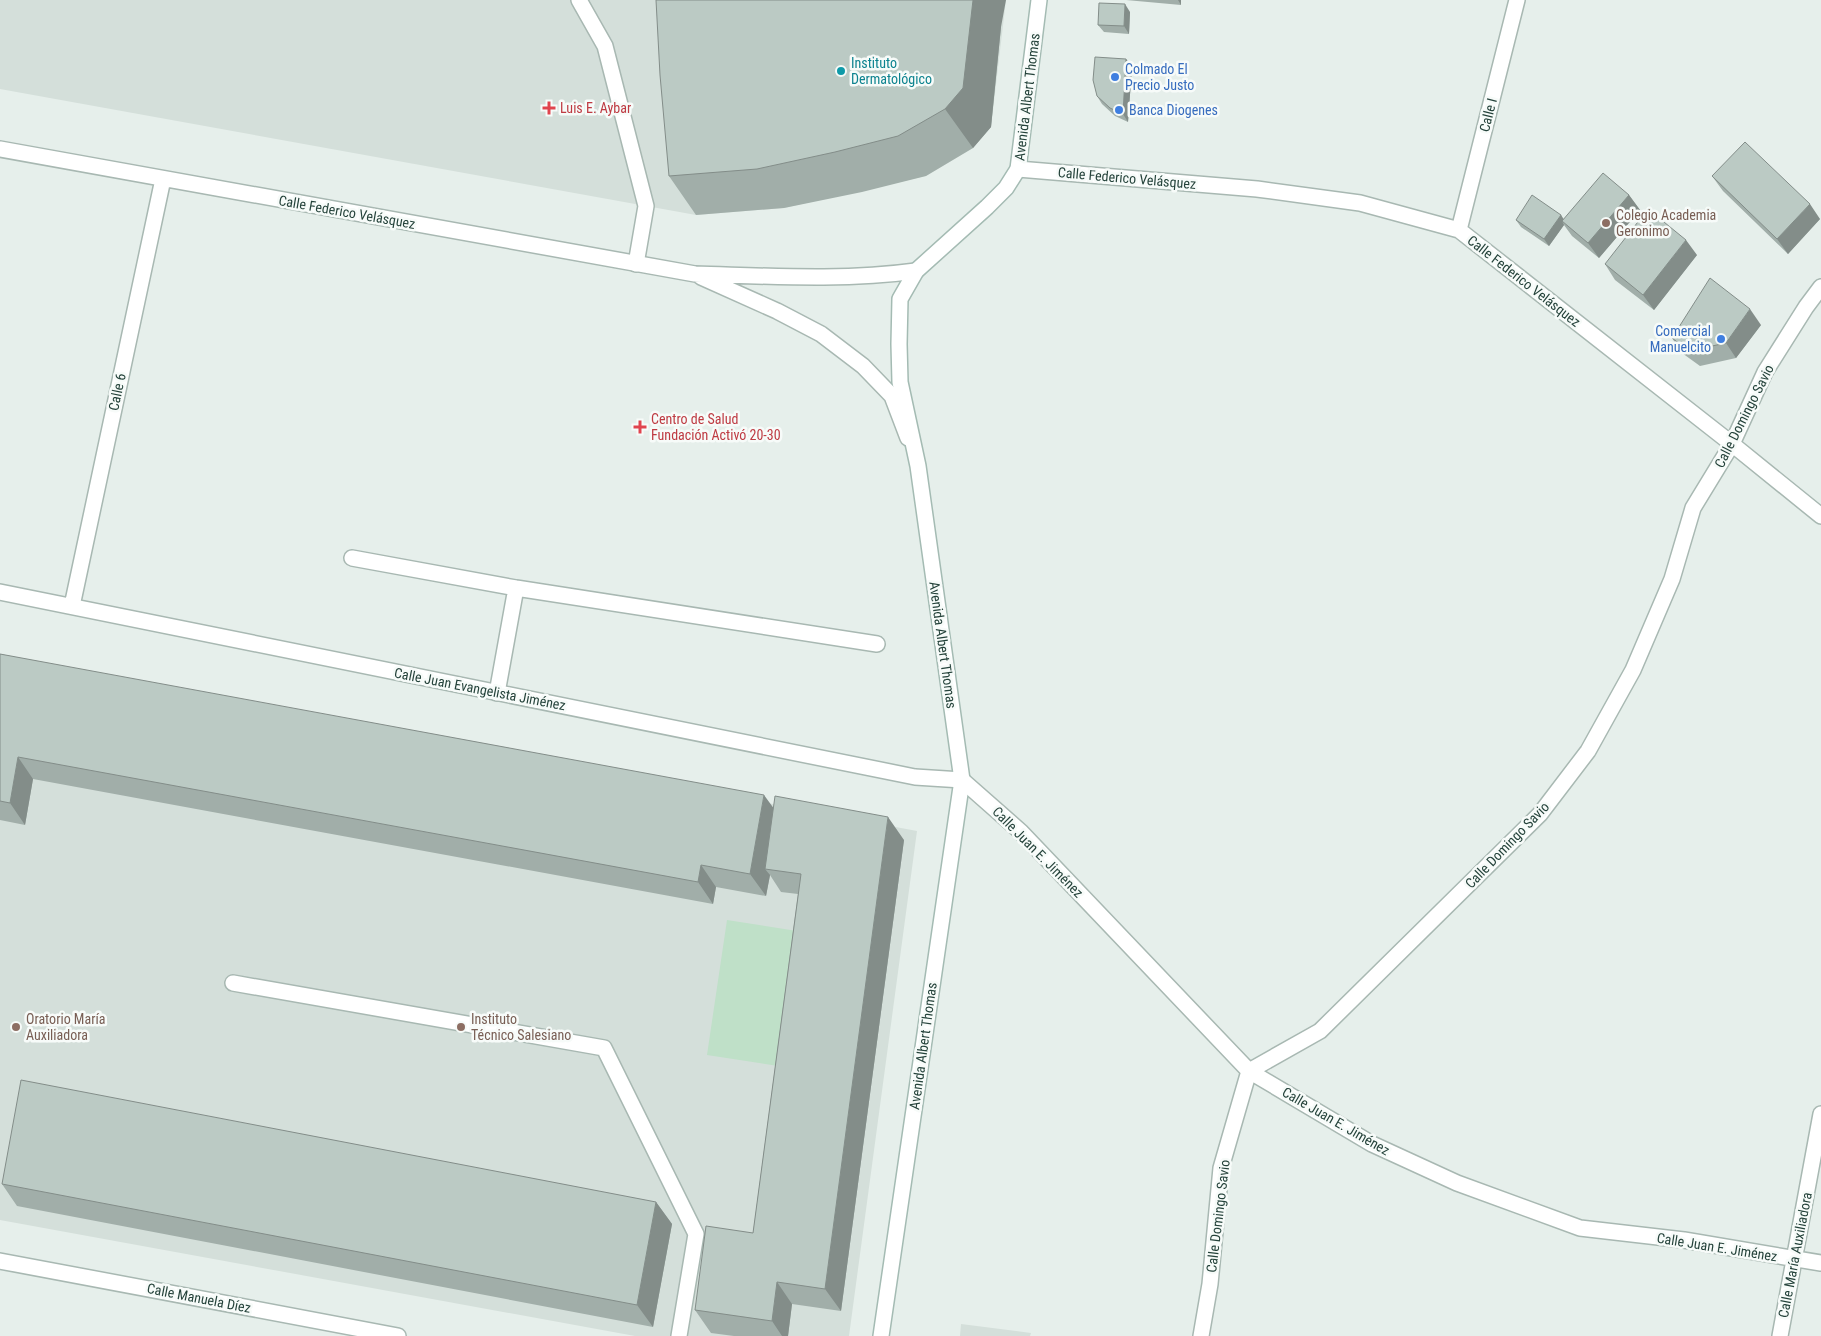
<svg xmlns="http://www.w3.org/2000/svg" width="1821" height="1336" viewBox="0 0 1821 1336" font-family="'Roboto Condensed',sans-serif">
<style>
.built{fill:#d4dfda}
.green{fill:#bfe0c8}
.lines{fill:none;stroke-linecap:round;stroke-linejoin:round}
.lane-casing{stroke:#a8b8b2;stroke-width:18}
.street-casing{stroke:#a8b8b2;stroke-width:18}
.secondary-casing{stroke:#a4bbb3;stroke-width:18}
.lane{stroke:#fff;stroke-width:15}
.street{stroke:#fff;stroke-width:15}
.secondary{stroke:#fff;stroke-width:15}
.wall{fill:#a1aea9}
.shaded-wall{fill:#838d89}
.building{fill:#bbcac4;stroke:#838d89}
.culture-dot{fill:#0f9aa8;stroke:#f7fbf9;stroke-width:2}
.shop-dot{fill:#3f7fe0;stroke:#f7fbf9;stroke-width:2}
.health-dot{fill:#e0444e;stroke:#f7fbf9;stroke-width:2}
.education-dot{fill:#8d6e63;stroke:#f7fbf9;stroke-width:2}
.labels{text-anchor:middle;stroke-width:5;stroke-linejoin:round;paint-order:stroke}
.culture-label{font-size:14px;fill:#0d838f;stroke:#f7fbf9;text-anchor:start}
.shop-label{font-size:14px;fill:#366cbe;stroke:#f7fbf9;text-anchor:start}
.street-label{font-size:14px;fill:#24423a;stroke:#f7fbf9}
.health-label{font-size:14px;fill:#be3a42;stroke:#f7fbf9;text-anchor:start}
.education-label{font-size:14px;fill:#785e54;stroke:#f7fbf9;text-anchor:start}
</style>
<rect width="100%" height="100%" fill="#e6efeb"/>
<path class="built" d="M 0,0 L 1006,0 L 991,127 L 973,148 L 926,176 L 784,208 L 696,215 L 0,89 Z
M 0,659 L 917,831 L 849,1336 L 635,1336 L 0,1220 Z
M 961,1324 L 1031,1333 L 1030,1336 L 960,1336 Z"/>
<path class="green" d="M 727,920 L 797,931 L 778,1066 L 707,1055 Z"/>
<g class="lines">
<defs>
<path id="lane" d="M 579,0 L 605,46 L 646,206 L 636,264
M 352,558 L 516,588 L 877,644
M 497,693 L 516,588
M 233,983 L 604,1048 L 696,1234 L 679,1336"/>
<path id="street" d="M 0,149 L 695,274 C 768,276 843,281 916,271
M 1018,169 L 1257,189 L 1360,203 L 1459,230 L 1732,444 L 1821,516
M 1459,230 L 1517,0
M 701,277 L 777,311 L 821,334 L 863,366 L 892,396 L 908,438
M 0,592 L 915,777 L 962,780 L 1021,832 L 1249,1071 L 1372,1144 L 1457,1183 L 1580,1228 L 1684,1240 L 1821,1263
M 72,606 L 163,179
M 0,1261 L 398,1336
M 1201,1336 L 1210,1284 L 1221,1168 L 1249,1071 L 1320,1031 L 1540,814 L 1588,751 L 1633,670 L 1672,579 L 1693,508 L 1732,444 L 1765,372 L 1806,307 L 1821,287
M 1780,1336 L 1821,1114"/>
<path id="secondary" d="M 881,1336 L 962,780 L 918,466 L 900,382 L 899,344 L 900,299 L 916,271 L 987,207 L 1006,188 L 1018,169 L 1039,0"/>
</defs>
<use href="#lane" class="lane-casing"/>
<use href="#street" class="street-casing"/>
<use href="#secondary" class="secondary-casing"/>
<use href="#lane" class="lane"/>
<use href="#street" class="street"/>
<use href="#secondary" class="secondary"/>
</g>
<path class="wall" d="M 1126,0 L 1181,0 L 1181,5 Z
M 1130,12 L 1129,34 L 1104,32 L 1098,25 Z
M 1001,27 L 991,127 L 973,148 L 926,176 L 862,192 L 784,208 L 696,215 L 669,176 Z
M 1126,59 L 1132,67 L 1128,122 L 1115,116 L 1102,104 L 1097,96 Z
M 1712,176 L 1820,219 L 1788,254 L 1723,191 Z
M 1629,195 L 1640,210 L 1599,258 L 1572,236 L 1564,225 L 1549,246 L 1521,227 L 1516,220 L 1561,215 L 1563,219 Z
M 1697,255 L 1654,310 L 1615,280 L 1605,264 Z
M 1761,325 L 1736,358 L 1700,366 L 1682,353 L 1672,338 Z
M 0,654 L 774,808 L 904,840 L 841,1311 L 792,1304 L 788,1336 L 734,1336 L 711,1333 L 695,1310 L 753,1233 L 798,894 L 781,892 L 770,875 L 766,896 L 716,887 L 713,904 L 33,779 L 25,825 L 0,820 Z
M 2,1184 L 656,1202 L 672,1224 L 653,1327 L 17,1206 Z"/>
<path class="shaded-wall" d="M 973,0 L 1006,0 L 1001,27 L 991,127 L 973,148 L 945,109 Z
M 1178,0 L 1181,0 L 1181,5 Z
M 1125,4 L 1130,12 L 1129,34 L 1124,26 Z
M 1126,59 L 1132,67 L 1128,122 L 1123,114 Z
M 1629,195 L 1640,210 L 1599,258 L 1588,243 Z
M 1810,204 L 1820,219 L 1788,254 L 1777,239 Z
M 1561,215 L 1566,223 L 1562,221 L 1564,225 L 1549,246 L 1544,239 Z
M 1686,240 L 1697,255 L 1654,310 L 1643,295 Z
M 1750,309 L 1761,325 L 1736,358 L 1726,343 Z
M 18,757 L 33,779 L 25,825 L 10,803 Z
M 764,795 L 780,817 L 765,869 L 770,875 L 766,896 L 750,874 Z
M 888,817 L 904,840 L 841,1311 L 825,1289 Z
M 701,865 L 716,887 L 713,904 L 698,882 Z
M 656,1202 L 672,1224 L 653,1327 L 637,1305 Z
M 777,1282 L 792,1304 L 788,1336 L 782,1336 L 772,1321 Z"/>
<path class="building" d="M 656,0 L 973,0 L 963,88 L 945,109 L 898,136 L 835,152 L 757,169 L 669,176 L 660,75 Z
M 1099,3 L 1125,4 L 1124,26 L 1098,25 Z
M 1095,57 L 1126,59 L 1123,114 L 1110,108 L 1097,96 L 1093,80 Z
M 1745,142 L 1810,204 L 1777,239 L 1712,176 Z
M 1603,173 L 1629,195 L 1588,243 L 1562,221 Z
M 1532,195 L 1561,215 L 1544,239 L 1516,220 Z
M 1648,209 L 1686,240 L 1643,295 L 1605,264 Z
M 1710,278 L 1750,309 L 1726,343 L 1689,351 L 1672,338 Z
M 0,654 L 764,795 L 750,874 L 701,865 L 698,882 L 18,757 L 10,803 L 0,801 Z
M 775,796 L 888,817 L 825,1289 L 777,1282 L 772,1321 L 695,1310 L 706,1226 L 753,1233 L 801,874 L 765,869 Z
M 21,1080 L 656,1202 L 637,1305 L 2,1184 Z"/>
<circle class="culture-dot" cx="841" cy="71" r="5"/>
<g class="shop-dot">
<circle cx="1115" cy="77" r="5"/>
<circle cx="1119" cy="110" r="5"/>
<circle cx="1721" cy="339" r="5"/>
</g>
<g class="health-dot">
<path d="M546.5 100.5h5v5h5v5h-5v5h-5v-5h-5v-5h5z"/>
<path d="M637.5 419.5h5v5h5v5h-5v5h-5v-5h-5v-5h5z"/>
</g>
<g class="education-dot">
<circle cx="1606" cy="223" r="5"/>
<circle cx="16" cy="1027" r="5"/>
<circle cx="461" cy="1027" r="5"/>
</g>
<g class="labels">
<g class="culture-label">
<text x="851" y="68">Instituto<tspan x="851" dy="16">Dermatológico</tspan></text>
</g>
<g class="shop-label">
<text x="1125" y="74">Colmado El<tspan x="1125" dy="16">Precio Justo</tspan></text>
<text x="1129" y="115">Banca Diogenes</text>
<text x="1711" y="336" text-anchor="end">Comercial<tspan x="1711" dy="16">Manuelcito</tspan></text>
</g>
<g class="street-label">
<text transform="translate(1027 97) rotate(-83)" y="5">Avenida Albert Thomas</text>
<text transform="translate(1488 115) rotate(-76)" y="5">Calle I</text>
<text transform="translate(1127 178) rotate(5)" y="5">Calle Federico Velásquez</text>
<text transform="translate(347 212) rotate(10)" y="5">Calle Federico Velásquez</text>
<text transform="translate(1524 281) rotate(38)" y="5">Calle Federico Velásquez</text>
<text transform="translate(117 392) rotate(-78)" y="5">Calle 6</text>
<text transform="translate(1744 416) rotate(-63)" y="5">Calle Domingo Savio</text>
<text transform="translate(943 645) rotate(82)" y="5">Avenida Albert Thomas</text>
<text transform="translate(480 689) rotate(11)" y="5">Calle Juan Evangelista Jiménez</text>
<text transform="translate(1507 845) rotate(-46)" y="5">Calle Domingo Savio</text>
<text transform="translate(1038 852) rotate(45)" y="5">Calle Juan E. Jiménez</text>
<text transform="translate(923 1046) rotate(-82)" y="5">Avenida Albert Thomas</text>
<text transform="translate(1336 1121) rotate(30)" y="5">Calle Juan E. Jiménez</text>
<text transform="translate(1218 1216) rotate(-83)" y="5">Calle Domingo Savio</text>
<text transform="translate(1717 1247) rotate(9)" y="5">Calle Juan E. Jiménez</text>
<text transform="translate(1795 1255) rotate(-79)" y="5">Calle María Auxiliadora</text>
<text transform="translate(199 1298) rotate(11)" y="5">Calle Manuela Díez</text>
</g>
<g class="health-label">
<text x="560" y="113">Luis E. Aybar</text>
<text x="651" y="424">Centro de Salud<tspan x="651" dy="16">Fundación Activó 20-30</tspan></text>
</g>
<g class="education-label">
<text x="1616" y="220">Colegio Academia<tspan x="1616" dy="16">Geronimo</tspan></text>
<text x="26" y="1024">Oratorio María<tspan x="26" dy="16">Auxiliadora</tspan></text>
<text x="471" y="1024">Instituto<tspan x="471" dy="16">Técnico Salesiano</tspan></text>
</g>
</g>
</svg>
